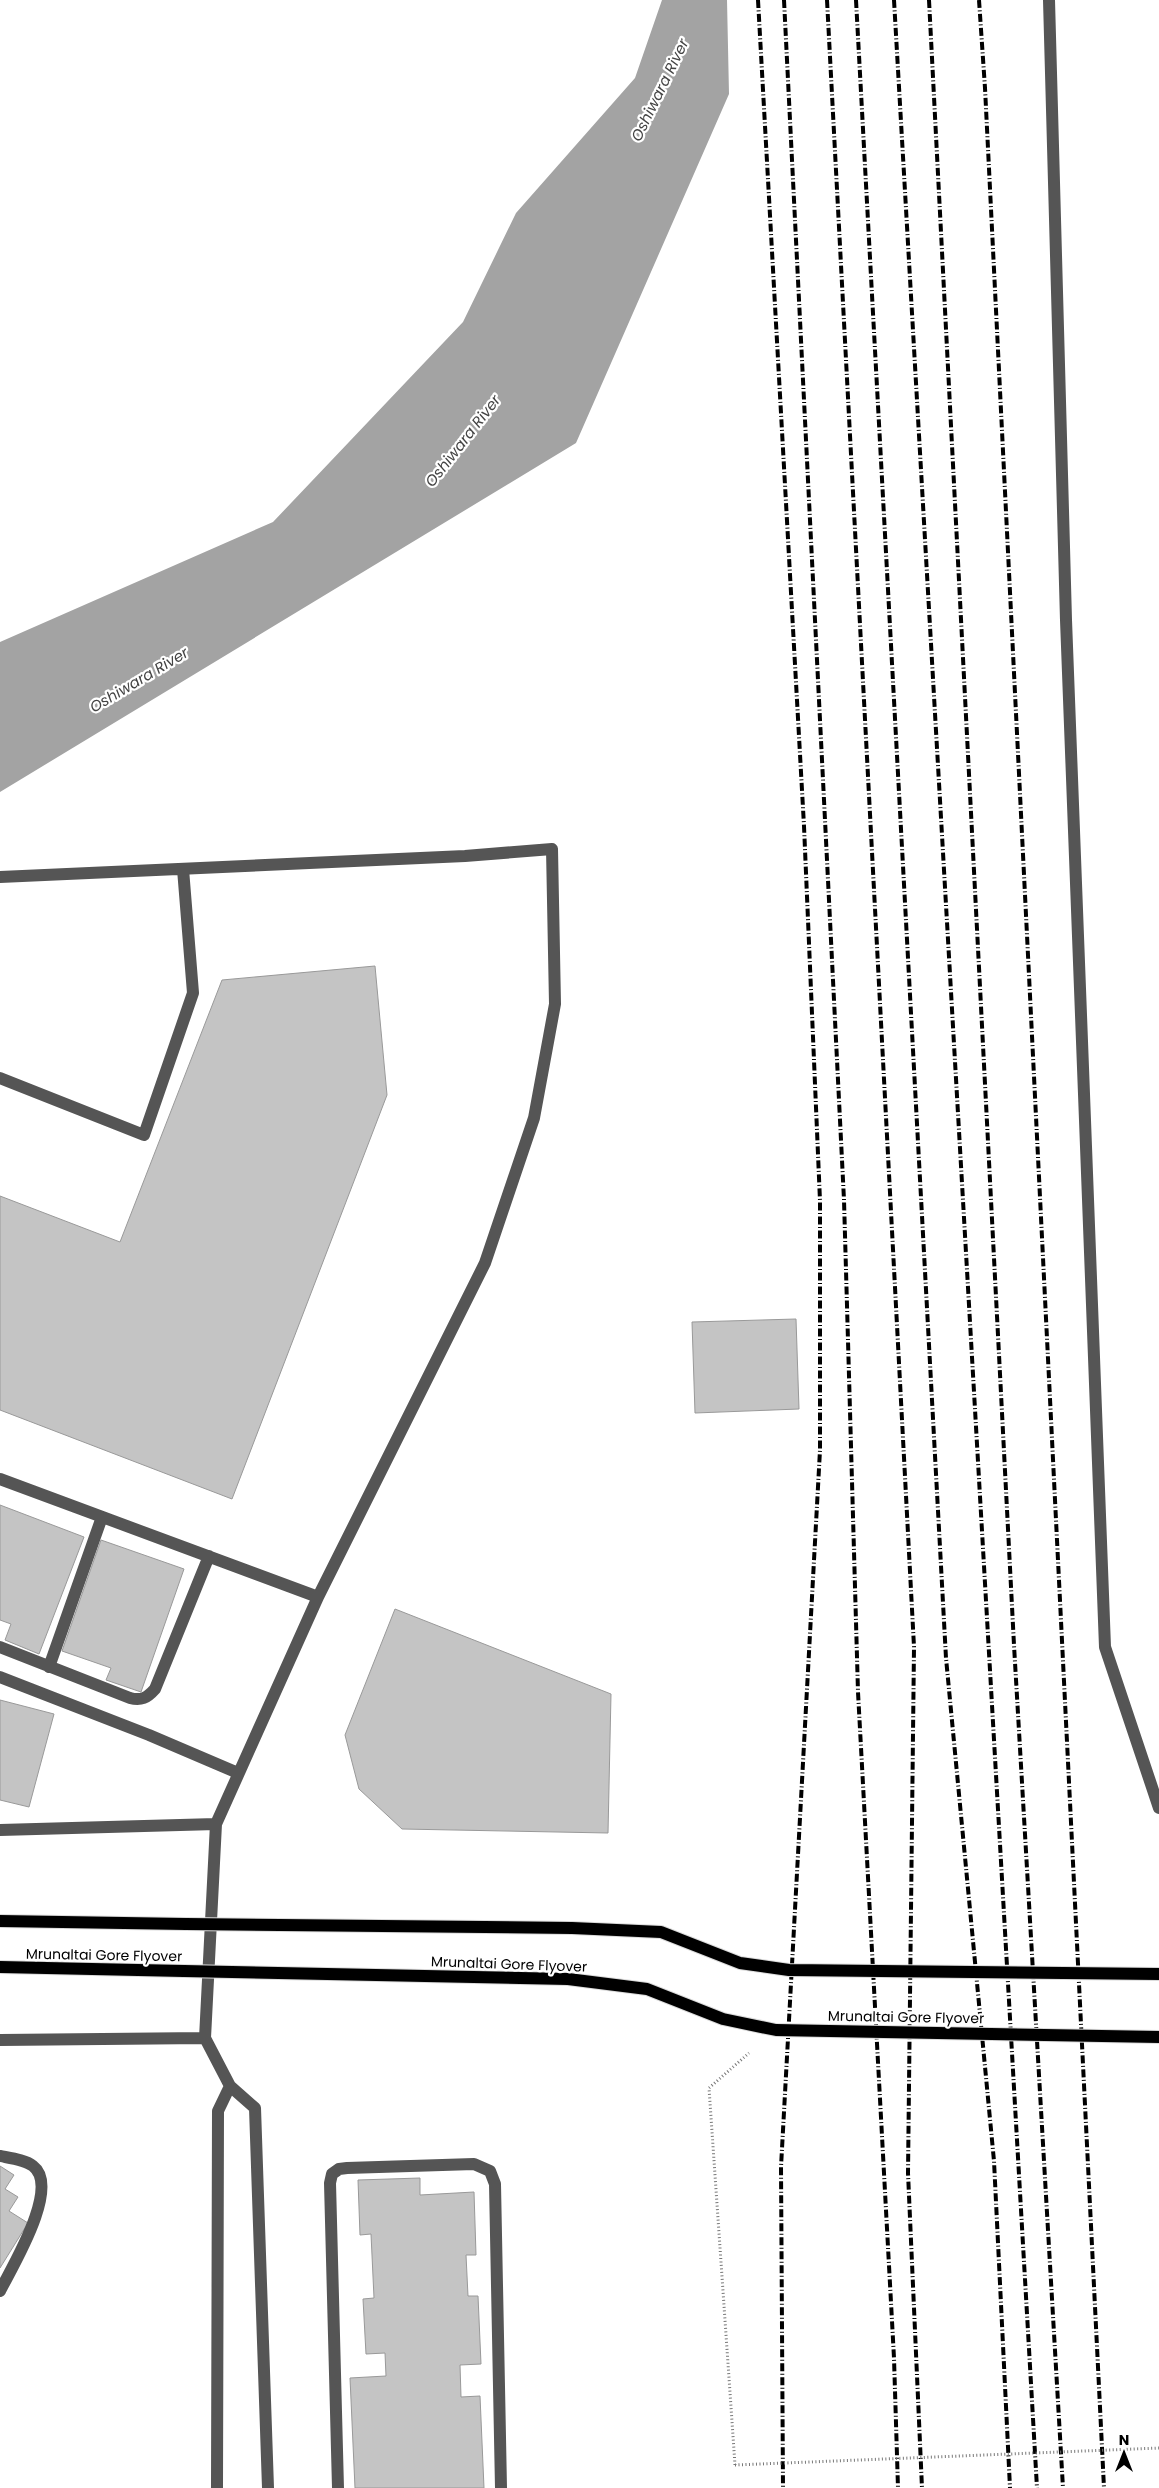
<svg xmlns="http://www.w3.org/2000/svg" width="1159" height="2488" viewBox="0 0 1159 2488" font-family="Poppins,sans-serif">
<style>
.water{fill:#a3a3a3}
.building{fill:#c4c4c4;stroke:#999}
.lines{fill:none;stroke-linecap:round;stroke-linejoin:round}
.major-casing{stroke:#dbdbdb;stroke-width:14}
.path{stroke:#777;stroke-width:3;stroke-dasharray:1 2.5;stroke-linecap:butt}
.minor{stroke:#555;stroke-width:12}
.major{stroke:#000;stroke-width:12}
.rail{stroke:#000;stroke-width:4;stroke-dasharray:8 2.5 1 2.5;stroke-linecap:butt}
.major-bridge-casing{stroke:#dbdbdb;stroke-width:14;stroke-linecap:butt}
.path-bridge{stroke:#777;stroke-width:3;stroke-dasharray:1 2.5;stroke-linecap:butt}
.major-bridge{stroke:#000;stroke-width:12}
.labels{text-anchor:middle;stroke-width:4.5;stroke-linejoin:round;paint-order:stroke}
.street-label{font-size:14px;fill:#000;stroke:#fff}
.water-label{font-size:15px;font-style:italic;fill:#444;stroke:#fff}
</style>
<rect width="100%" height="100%" fill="#fff"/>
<path class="water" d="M 662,0 L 727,0 L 729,94 L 576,443 L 0,792 L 0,642 L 273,522 L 463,322 L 516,213 L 635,78 Z"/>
<path class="building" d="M 375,966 L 387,1095 L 232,1499 L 0,1410 L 0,1196 L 120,1242 L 222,980 Z
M 796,1319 L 799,1409 L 695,1413 L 692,1322 Z
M 0,1505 L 84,1537 L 39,1654 L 5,1640 L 11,1624 L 0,1620 Z
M 101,1540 L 184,1569 L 141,1692 L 106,1680 L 111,1668 L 62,1651 Z
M 395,1609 L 611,1694 L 608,1833 L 402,1829 L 359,1789 L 345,1735 Z
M 0,1700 L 54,1714 L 29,1807 L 0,1800 Z
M 0,2166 L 14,2175 L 5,2189 L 18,2197 L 9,2211 L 28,2223 L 0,2268 Z
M 420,2178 L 420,2195 L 474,2192 L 476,2255 L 466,2255 L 468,2296 L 478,2296 L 481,2364 L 460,2365 L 461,2397 L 480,2396 L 484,2488 L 355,2488 L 350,2378 L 386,2376 L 385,2353 L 366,2354 L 363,2299 L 374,2298 L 371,2234 L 360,2235 L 358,2180 Z"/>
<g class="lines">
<defs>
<path id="major" d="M 0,1921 L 186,1924
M 0,1967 L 184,1971"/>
</defs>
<use href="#major" class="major-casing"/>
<path class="path" d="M 735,2465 L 709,2088 L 749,2053"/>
<path class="minor" d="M 1049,0 L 1066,620 L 1105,1647 L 1159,1808
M 0,877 L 465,856 L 552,849 L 555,1004 L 534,1118 L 485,1263 L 318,1597 L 216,1824 L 205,2038 L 230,2086 L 255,2108 L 268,2488
M 0,1078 L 144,1135 L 193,993 L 183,869
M 0,1479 L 318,1597
M 0,1647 L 130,1698 C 141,1701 147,1698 155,1689 L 209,1556
M 49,1667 L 102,1517
M 0,1677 L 149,1735 L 238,1773
M 0,1830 L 216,1824
M 0,2040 L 205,2038
M 0,2156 C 10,2158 26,2160 33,2166 C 61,2187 12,2267 0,2291
M 217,2488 L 218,2111 L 230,2086
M 338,2488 L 330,2183 L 332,2174 L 339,2169 L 347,2168 L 474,2164 L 490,2171 L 495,2184 L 501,2488"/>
<use href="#major" class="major"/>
<path class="rail" d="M 758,0 L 804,826 L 820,1201 L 820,1450 L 781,2167 L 783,2488
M 784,0 L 844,1200 L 858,1692 L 894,2358 L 898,2488
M 827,0 L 914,1647 L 908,2173 L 922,2488
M 856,0 L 946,1658 L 994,2161 L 1010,2488
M 894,0 L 1037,2488
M 929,0 L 1014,1645 L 1063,2488
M 979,0 L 985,88 L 1104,2488"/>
<defs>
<path id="major-bridge" d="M 186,1924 L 572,1928 L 661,1932 L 740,1963 L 789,1970 L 1159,1974
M 184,1971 L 568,1979 L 647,1989 L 723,2019 L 776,2030 L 1159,2037"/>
</defs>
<use href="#major-bridge" class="major-bridge-casing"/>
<path class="path-bridge" d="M 735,2465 L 1159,2448"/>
<use href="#major-bridge" class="major-bridge"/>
</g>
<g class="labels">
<g class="street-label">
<text transform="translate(104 1955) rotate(1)" y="5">Mrunaltai Gore Flyover</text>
<text transform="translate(509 1964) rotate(2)" y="5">Mrunaltai Gore Flyover</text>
<text transform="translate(906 2017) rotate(1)" y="5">Mrunaltai Gore Flyover</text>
</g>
<g class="water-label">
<text transform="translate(660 90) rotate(-64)" y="5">Oshiwara River</text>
<text transform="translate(463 441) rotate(-52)" y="5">Oshiwara River</text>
<text transform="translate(139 680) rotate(-31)" y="5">Oshiwara River</text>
</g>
</g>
<g transform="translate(1124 2453)" stroke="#ffffff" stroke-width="4" paint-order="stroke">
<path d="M0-4L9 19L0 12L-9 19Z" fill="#000000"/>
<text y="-8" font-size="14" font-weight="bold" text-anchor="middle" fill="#000000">N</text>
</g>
</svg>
